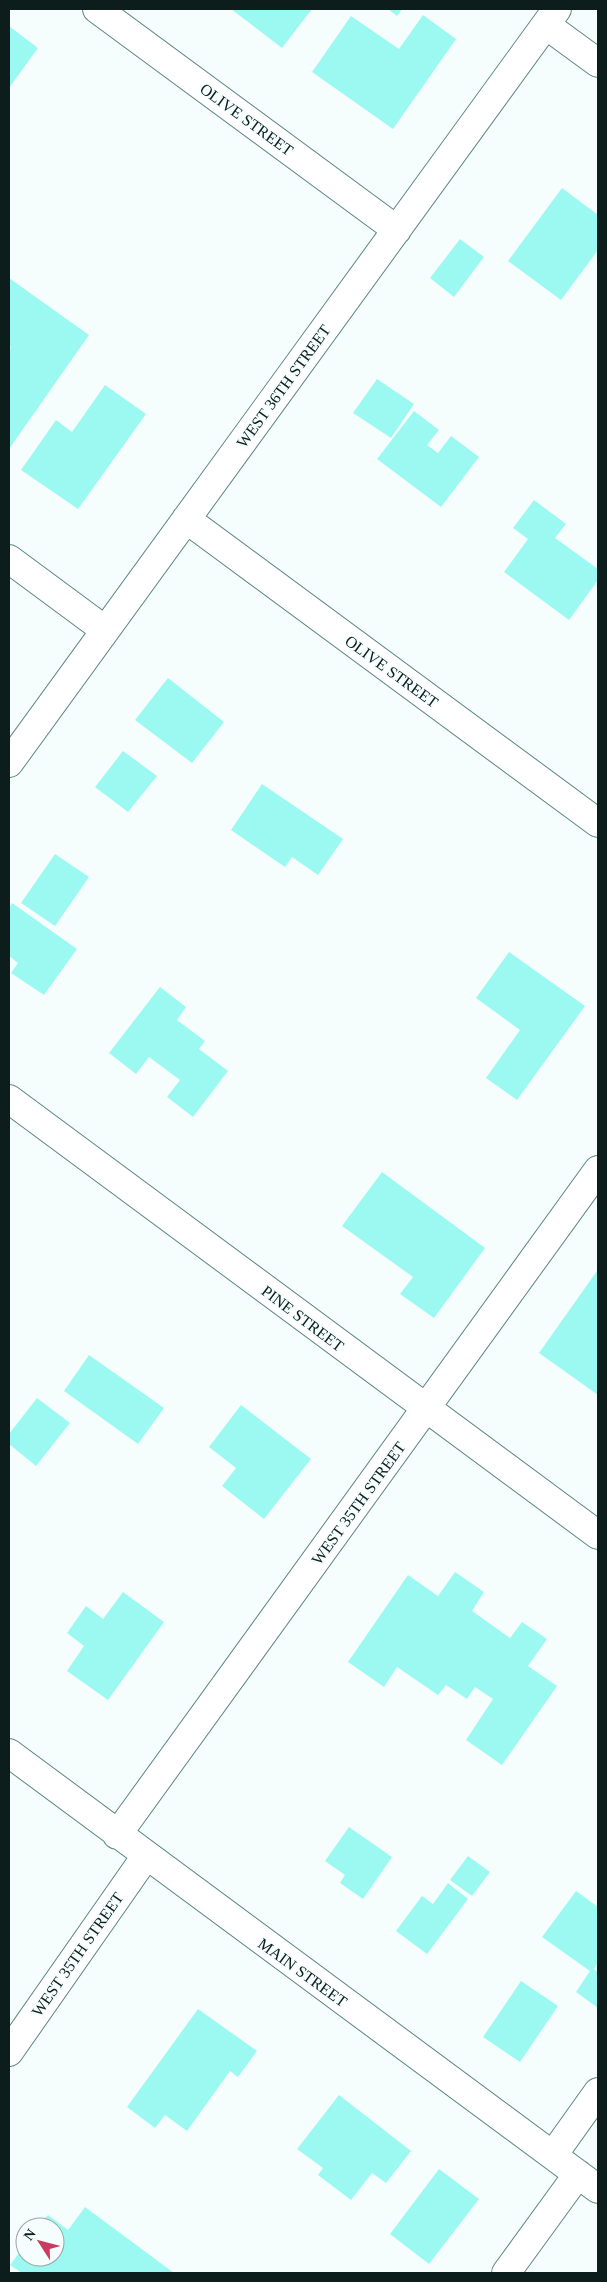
<svg xmlns="http://www.w3.org/2000/svg" width="607" height="2282" viewBox="0 0 607 2282" font-family="'Times New Roman',serif">
<style>
.building{fill:#9cf9f2}
.lines{fill:none;stroke-linecap:round;stroke-linejoin:round}
.minor-casing{stroke:#5c8682;stroke-width:30}
.minor{stroke:#fff;stroke-width:28}
.labels{text-anchor:middle;stroke-width:4;stroke-linejoin:round;paint-order:stroke}
.street-label{font-size:16px;fill:#0c1d1c;stroke:#f5fefd}
</style>
<rect width="100%" height="100%" fill="#f5fefd"/>
<path class="building" d="M 231,9 L 312,9 L 282,48 Z
M 388,9 L 402,9 L 397,16 Z
M 423,15 L 456,39 L 393,129 L 312,72 L 351,16 L 399,49 Z
M 9,26 L 38,48 L 9,88 Z
M 562,188 L 598,215 L 598,250 L 561,300 L 508,261 Z
M 460,239 L 484,257 L 454,297 L 430,278 Z
M 9,278 L 89,335 L 9,449 L 9,351 L 11,347 L 9,346 Z
M 377,379 L 414,404 L 391,438 L 353,413 Z
M 105,385 L 146,414 L 78,509 L 21,470 L 56,420 L 72,432 Z
M 414,411 L 439,430 L 427,445 L 438,453 L 451,436 L 479,457 L 441,507 L 377,459 Z
M 534,500 L 566,524 L 555,538 L 598,569 L 598,580 L 569,620 L 504,572 L 528,539 L 513,528 Z
M 168,678 L 224,722 L 192,763 L 135,720 Z
M 123,751 L 157,776 L 128,812 L 95,787 Z
M 262,784 L 343,839 L 318,875 L 292,857 L 285,867 L 231,830 Z
M 55,854 L 89,877 L 55,926 L 21,903 Z
M 12,903 L 77,949 L 44,995 L 11,973 L 18,963 L 9,956 L 9,908 Z
M 509,952 L 585,1006 L 517,1100 L 486,1078 L 520,1030 L 476,998 Z
M 160,987 L 186,1007 L 177,1020 L 205,1041 L 199,1049 L 228,1071 L 193,1117 L 167,1097 L 180,1080 L 149,1057 L 136,1074 L 109,1053 Z
M 382,1172 L 485,1248 L 434,1318 L 400,1294 L 413,1277 L 342,1226 Z
M 597,1271 L 598,1272 L 598,1395 L 539,1353 Z
M 89,1355 L 164,1408 L 138,1444 L 64,1391 Z
M 37,1398 L 70,1423 L 36,1466 L 9,1444 L 9,1434 Z
M 241,1405 L 311,1459 L 264,1519 L 222,1486 L 236,1468 L 209,1447 Z
M 455,1572 L 484,1592 L 472,1611 L 510,1638 L 522,1622 L 547,1639 L 528,1666 L 557,1686 L 502,1765 L 466,1740 L 493,1699 L 475,1687 L 467,1699 L 446,1685 L 438,1695 L 397,1667 L 384,1687 L 348,1662 L 408,1575 L 438,1596 Z
M 123,1592 L 164,1622 L 108,1700 L 67,1671 L 84,1646 L 67,1633 L 86,1606 L 103,1619 Z
M 349,1827 L 392,1857 L 363,1899 L 340,1883 L 345,1875 L 325,1861 Z
M 468,1856 L 490,1872 L 472,1896 L 450,1880 Z
M 448,1883 L 468,1899 L 427,1954 L 396,1931 L 422,1896 L 433,1904 Z
M 576,1891 L 598,1907 L 598,1962 L 594,1969 L 598,1972 L 598,2008 L 576,1992 L 590,1971 L 542,1937 Z
M 521,1981 L 558,2006 L 520,2062 L 483,2037 Z
M 198,2009 L 257,2051 L 238,2077 L 230,2071 L 187,2131 L 165,2115 L 155,2128 L 127,2107 Z
M 339,2095 L 411,2151 L 386,2183 L 372,2173 L 351,2200 L 318,2175 L 323,2168 L 297,2149 Z
M 439,2169 L 479,2199 L 429,2264 L 390,2234 Z
M 85,2207 L 174,2273 L 22,2273 L 10,2265 L 25,2245 L 25,2257 L 55,2257 L 55,2227 L 38,2227 L 48,2215 L 68,2230 Z"/>
<g class="lines">
<defs>
<path id="minor" d="M 97,9 L 397,230
M 546,25 L 598,63
M 186,519 L 598,823
M 9,559 L 105,630
M 9,763 L 557,9
M 9,1099 L 598,1535
M 9,1753 L 598,2189
M 117,1835 L 598,1170
M 9,2052 L 146,1856
M 553,2155 L 598,2092
M 506,2273 L 578,2174"/>
</defs>
<use href="#minor" class="minor-casing"/>
<use href="#minor" class="minor"/>
</g>
<g class="labels">
<g class="street-label">
<text transform="translate(247 119) rotate(36)" y="6">OLIVE STREET</text>
<text transform="translate(283 386) rotate(-54)" y="6">WEST 36TH STREET</text>
<text transform="translate(392 671) rotate(36)" y="6">OLIVE STREET</text>
<text transform="translate(303 1318) rotate(37)" y="6">PINE STREET</text>
<text transform="translate(358 1503) rotate(-54)" y="6">WEST 35TH STREET</text>
<text transform="translate(77 1954) rotate(-55)" y="6">WEST 35TH STREET</text>
<text transform="translate(303 1972) rotate(36)" y="6">MAIN STREET</text>
</g>
</g>
<rect width="607" height="2282" fill="none" stroke="#0c1d1c" stroke-width="20"/>
<g transform="translate(40 2242) rotate(306)"><circle r="24" fill="#f5fefd" stroke="#98a4a3"/>
<path d="M0-4L9 19L0 12L-9 19Z" fill="#ca3b60"/>
<text y="-8" font-size="14" font-weight="bold" text-anchor="middle" fill="#0c1d1c">N</text>
</g>
</svg>
